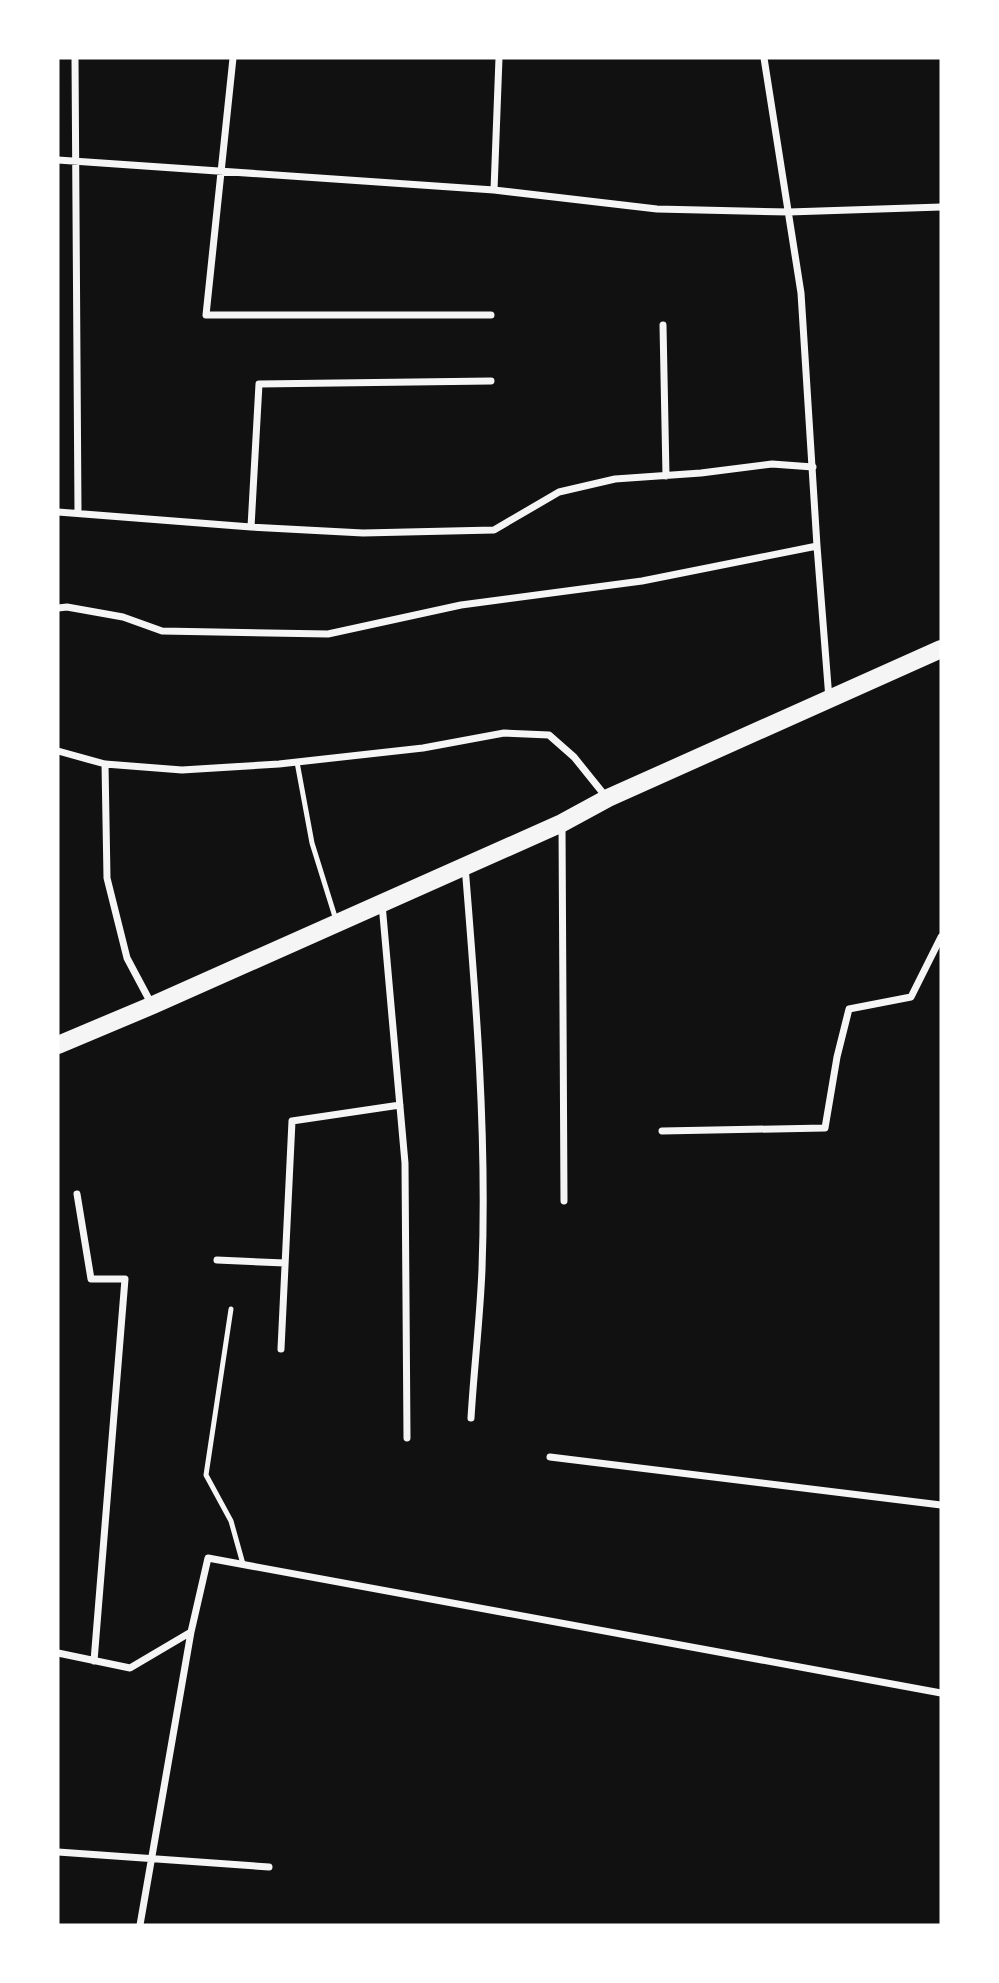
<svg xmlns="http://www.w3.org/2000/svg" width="999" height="1983" viewBox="0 0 999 1983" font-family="Literata,serif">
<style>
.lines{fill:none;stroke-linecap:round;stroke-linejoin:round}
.service{stroke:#f5f5f5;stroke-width:5}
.minor{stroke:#f5f5f5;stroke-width:7}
.primary{stroke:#f5f5f5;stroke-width:18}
</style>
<rect width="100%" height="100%" fill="#111"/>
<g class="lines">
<path class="service" d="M 297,762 L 312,843 L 336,920
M 231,1309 L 206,1475 L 231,1521 L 243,1564"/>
<path class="minor" d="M 75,58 L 78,513
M 233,58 L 206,315 L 491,315
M 764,58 L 801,293 L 817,546 L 829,699
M 58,160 L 494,190 L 657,209 L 789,212 L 941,207
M 494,190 L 499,58
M 663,325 L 666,476
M 58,512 L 251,527 L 363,533 L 494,530 L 559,492 L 615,479 L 701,473 L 772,464 L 813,467
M 251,527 L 259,384 L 491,381
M 58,608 L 67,607 L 123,617 L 162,631 L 328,634 L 461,605 L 642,581 L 817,546
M 58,751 L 105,764 L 182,770 L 279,764 L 423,748 L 504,733 L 549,735 L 574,757 L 607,798
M 105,764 L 107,878 L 127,958 L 152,1005
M 562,823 L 564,1201
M 465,866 C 476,1000 487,1135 482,1269 C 480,1319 474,1368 471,1418
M 382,904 L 405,1163 L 407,1438
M 662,1131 L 825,1128 L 837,1057 L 849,1009 L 911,997 L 941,937
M 77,1194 L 91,1279 L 125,1279 L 94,1661
M 217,1260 L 285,1263
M 281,1349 L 292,1121 L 400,1105
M 550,1457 L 941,1505
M 58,1653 L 130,1668 L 191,1632 L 208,1558 L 941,1693
M 58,1852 L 269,1867
M 140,1925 L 191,1632"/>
<path class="primary" d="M 58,1045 L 153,1005 L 562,823 L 608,798 L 941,649"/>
</g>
<rect width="999" height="1983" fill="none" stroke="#ffffff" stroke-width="119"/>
</svg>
